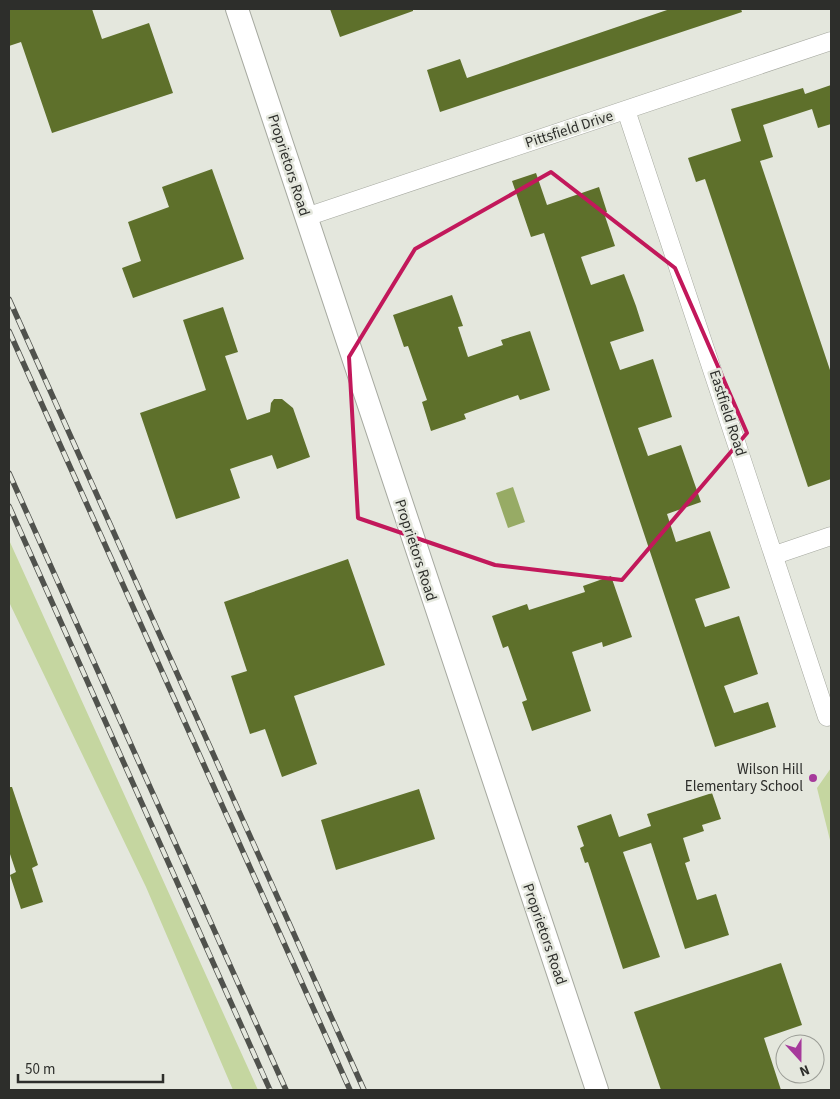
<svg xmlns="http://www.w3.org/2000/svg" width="840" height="1099" viewBox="0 0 840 1099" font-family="'Source Sans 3',sans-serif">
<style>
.green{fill:#c5d6a0}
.water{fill:#97ab65}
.building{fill:#5e702b}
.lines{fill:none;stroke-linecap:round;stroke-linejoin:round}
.minor-casing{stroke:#a6a9a0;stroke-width:19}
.tertiary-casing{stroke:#a6a9a0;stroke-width:24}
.minor{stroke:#fff;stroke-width:18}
.tertiary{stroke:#fff;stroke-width:22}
.rail-casing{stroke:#50524d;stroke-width:5.5}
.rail{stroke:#e4e7dd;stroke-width:4;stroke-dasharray:11;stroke-linecap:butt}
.marked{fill:none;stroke:#c2185b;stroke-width:4;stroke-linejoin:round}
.poi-dot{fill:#a63a9b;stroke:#e4e7dd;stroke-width:2}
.labels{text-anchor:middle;stroke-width:5;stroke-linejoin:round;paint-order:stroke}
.street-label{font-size:15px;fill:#2d2e2b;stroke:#e4e7dd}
.poi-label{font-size:15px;fill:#2d2e2b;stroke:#e4e7dd;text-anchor:end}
</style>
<rect width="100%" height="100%" fill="#e4e7dd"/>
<path class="green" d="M 9,540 L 258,1090 L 233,1090 L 146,887 L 9,602 Z
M 831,768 L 831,844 L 817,788 Z"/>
<path class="water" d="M 513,487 L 525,522 L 508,528 L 496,493 Z"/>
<path class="building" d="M 9,9 L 92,9 L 102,39 L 149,23 L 173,93 L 52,133 L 21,42 L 9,46 Z
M 330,9 L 413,9 L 413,11 L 340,37 Z
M 670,9 L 741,9 L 742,12 L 440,112 L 427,70 L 460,59 L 467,78 Z
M 831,85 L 831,124 L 818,128 L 812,109 L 763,125 L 773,157 L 760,161 L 831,373 L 831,479 L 808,487 L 705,179 L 696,182 L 688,158 L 741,141 L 731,109 L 803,88 L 805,94 Z
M 212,169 L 244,259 L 133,298 L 122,268 L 141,261 L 128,222 L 169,207 L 162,187 Z
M 536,173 L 547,205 L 599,187 L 607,212 L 604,213 L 615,246 L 581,257 L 591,285 L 624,274 L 636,306 L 644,331 L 610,342 L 620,370 L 653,359 L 672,417 L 638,428 L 648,456 L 681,445 L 701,502 L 667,514 L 676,542 L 710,531 L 730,588 L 695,599 L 705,627 L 739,616 L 758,674 L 724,686 L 734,713 L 768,702 L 776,727 L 715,747 L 544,233 L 531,237 L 512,181 Z
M 452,295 L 463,326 L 458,327 L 468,357 L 503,345 L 501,340 L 530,331 L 550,390 L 520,400 L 518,395 L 464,414 L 466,419 L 431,431 L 422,402 L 427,400 L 408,346 L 404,347 L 393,315 Z
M 223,307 L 238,352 L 225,356 L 247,420 L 270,412 L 271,403 L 274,399 L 282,399 L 293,408 L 310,457 L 277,469 L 272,455 L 230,469 L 240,498 L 176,519 L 140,413 L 206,390 L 183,320 Z
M 348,559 L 385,665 L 294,696 L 317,764 L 282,777 L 265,729 L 250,734 L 231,676 L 247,671 L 224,602 Z
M 611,576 L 632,637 L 603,647 L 602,642 L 572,652 L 591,711 L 532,731 L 522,702 L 527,700 L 508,646 L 503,648 L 492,616 L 527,604 L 529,610 L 585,592 L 583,586 Z
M 9,787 L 12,787 L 38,865 L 32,868 L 43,902 L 21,909 L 10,875 L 16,872 L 9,851 Z
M 419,789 L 435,839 L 336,870 L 321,820 Z
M 712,793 L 721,819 L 702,825 L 704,831 L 683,838 L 690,861 L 685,863 L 697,900 L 716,894 L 729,935 L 685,949 L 651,843 L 623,852 L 660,957 L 623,969 L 588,862 L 585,863 L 580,848 L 584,846 L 577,826 L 611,814 L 619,837 L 651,826 L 647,814 Z
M 781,963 L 802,1025 L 764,1038 L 781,1090 L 661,1090 L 634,1012 Z"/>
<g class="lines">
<defs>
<path id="minor" d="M 626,110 L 827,717
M 306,217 L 831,41
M 775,555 L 831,536"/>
<path id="tertiary" d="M 237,9 L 597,1090"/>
</defs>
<use href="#minor" class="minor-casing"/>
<use href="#tertiary" class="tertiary-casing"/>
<use href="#minor" class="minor"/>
<use href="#tertiary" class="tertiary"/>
<defs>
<path id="rail" d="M 9,299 L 364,1090
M 9,331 L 350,1090
M 9,473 L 286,1090
M 9,506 L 270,1090"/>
</defs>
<use href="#rail" class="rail-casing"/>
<use href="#rail" class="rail"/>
</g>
<path class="marked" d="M 551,172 L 675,268 L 747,433 L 622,580 L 495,565 L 358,518 L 349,357 L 415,249 Z"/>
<circle class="poi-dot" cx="813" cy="778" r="5"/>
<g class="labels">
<g class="street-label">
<text transform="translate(569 129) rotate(-18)" y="5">Pittsfield Drive</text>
<text transform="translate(289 165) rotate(72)" y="5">Proprietors Road</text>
<text transform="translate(728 413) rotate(72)" y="5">Eastfield Road</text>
<text transform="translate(416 550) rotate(72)" y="5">Proprietors Road</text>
<text transform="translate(545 934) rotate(71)" y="5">Proprietors Road</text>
</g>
<g class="poi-label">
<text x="803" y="774">Wilson Hill<tspan x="803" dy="17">Elementary School</tspan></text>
</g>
</g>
<rect width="840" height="1099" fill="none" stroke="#2d2e2b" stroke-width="20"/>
<g transform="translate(800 1059) rotate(159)"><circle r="24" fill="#e4e7dd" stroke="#9b9d96"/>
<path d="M0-4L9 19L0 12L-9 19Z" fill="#a63a9b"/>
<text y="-8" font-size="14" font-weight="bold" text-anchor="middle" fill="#2d2e2b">N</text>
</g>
<path d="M18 1074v8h145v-8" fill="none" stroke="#2d2e2b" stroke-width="2.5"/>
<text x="25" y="1074" font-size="15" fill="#2d2e2b" stroke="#e4e7dd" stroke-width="4" paint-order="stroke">50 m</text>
</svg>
